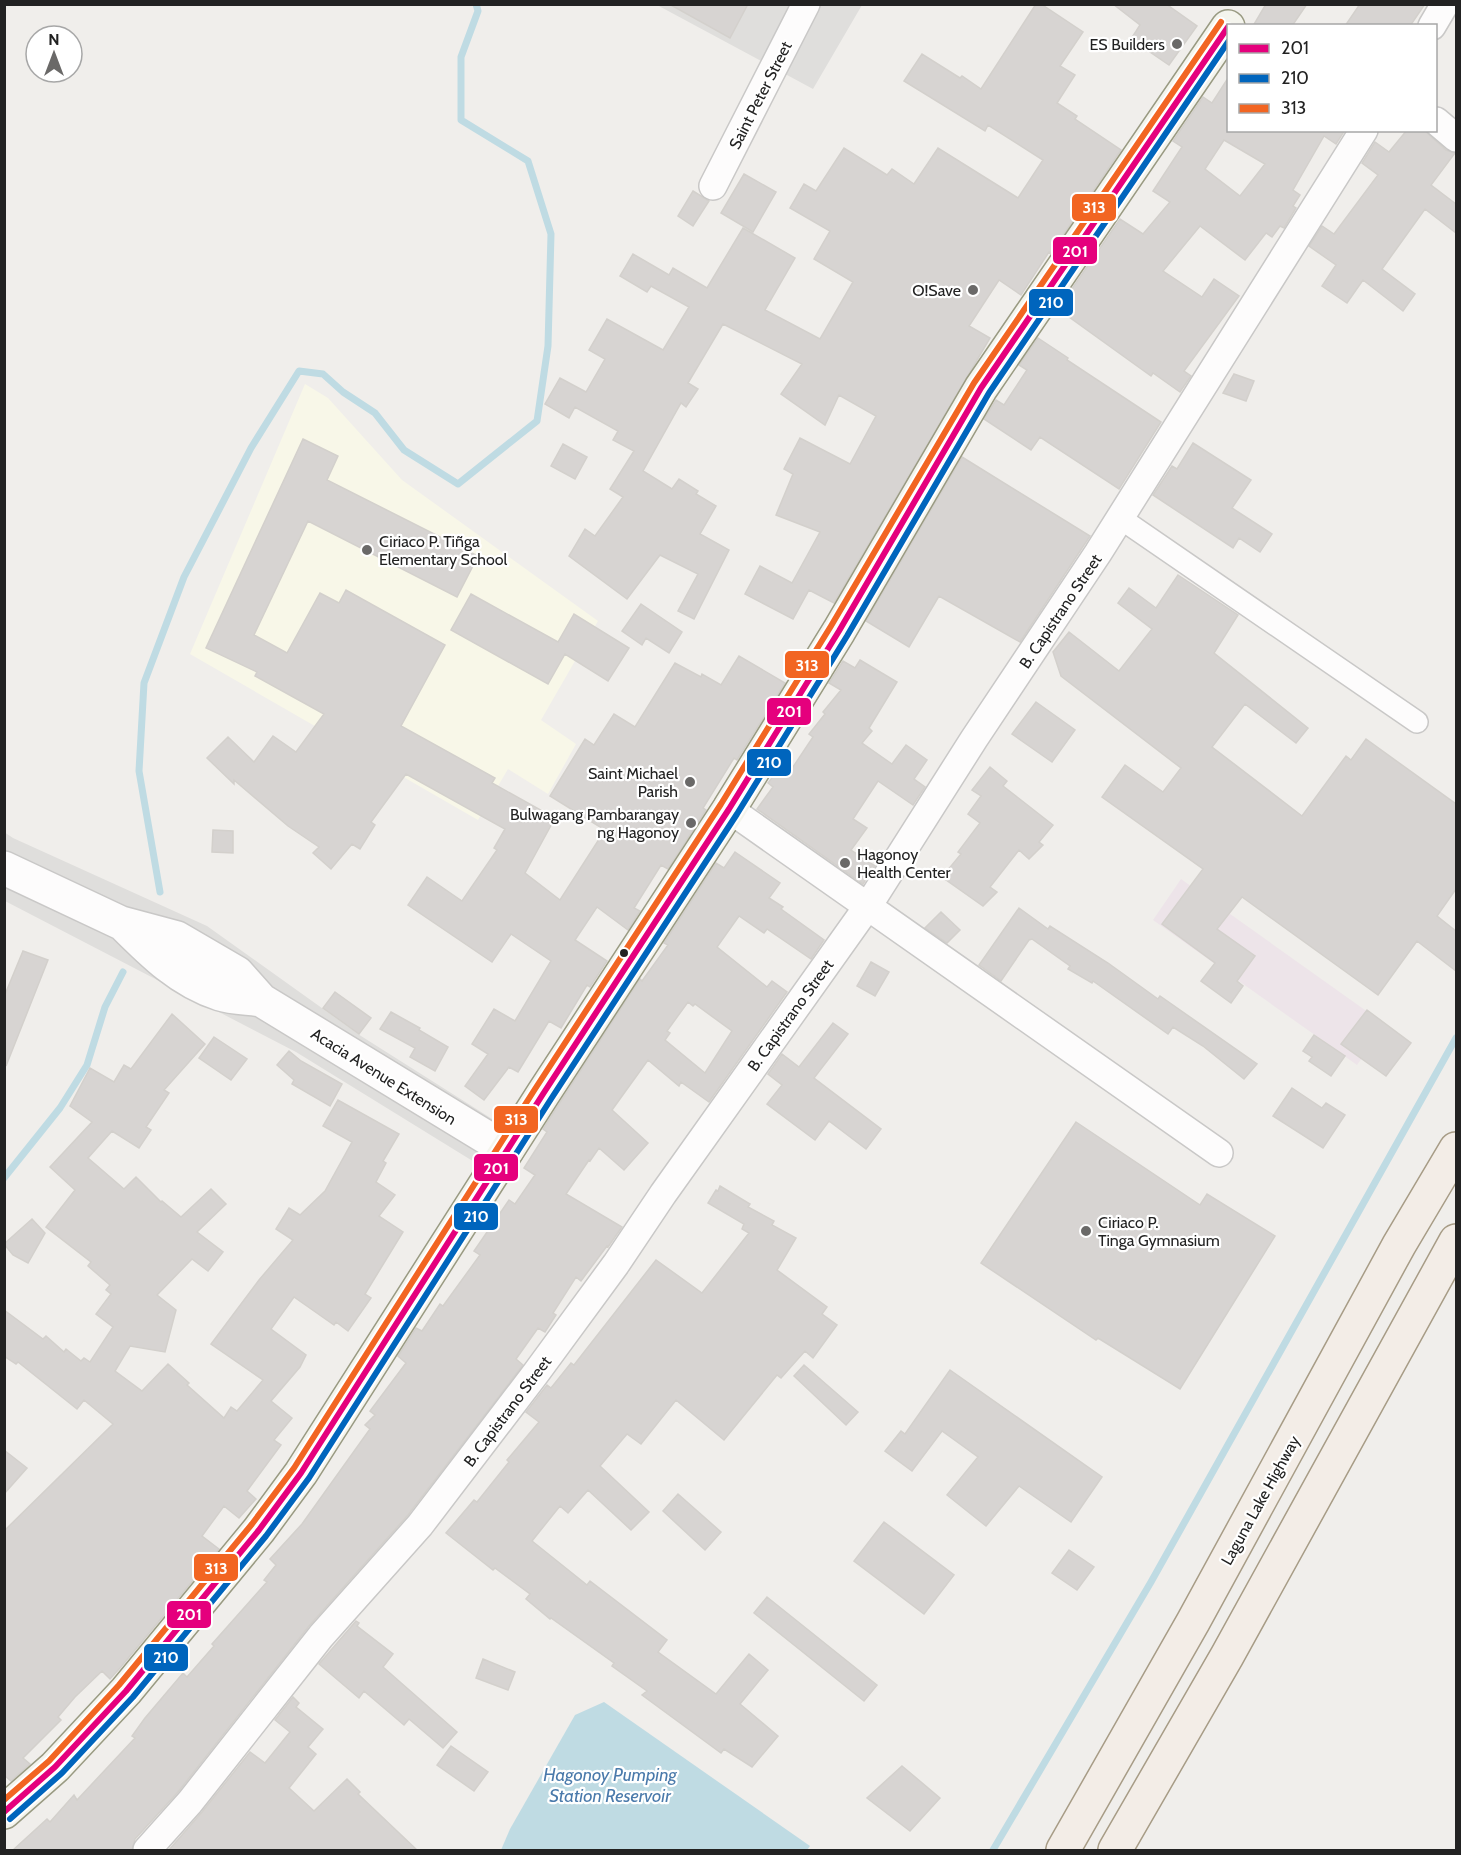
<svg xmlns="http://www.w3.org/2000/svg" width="1461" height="1855" viewBox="0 0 1461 1855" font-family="Cabin,sans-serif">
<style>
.residential{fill:#dfdedc}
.industrial{fill:#ede4e9}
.education{fill:#f8f7e8}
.water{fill:#bfdbe3}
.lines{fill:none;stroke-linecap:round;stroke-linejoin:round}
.stream{stroke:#bfdbe3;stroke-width:7}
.building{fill:#d7d4d2;stroke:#d3d0cc;stroke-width:1.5;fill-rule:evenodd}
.pedestrian-casing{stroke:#c9c8c7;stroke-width:24}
.minor-casing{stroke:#c9c8c7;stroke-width:30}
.tertiary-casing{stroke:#c9c8c7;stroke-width:36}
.secondary-casing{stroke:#999a82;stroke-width:36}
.primary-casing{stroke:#a79c86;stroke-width:36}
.pedestrian{stroke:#fdfcfc;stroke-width:21}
.minor{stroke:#fdfcfc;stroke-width:27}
.tertiary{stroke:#fdfcfc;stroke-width:33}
.secondary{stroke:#f4f4ed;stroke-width:33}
.primary{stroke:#f3ede7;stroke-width:33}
.bus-1-casing{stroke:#fff;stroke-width:10}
.bus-2-casing{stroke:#fff;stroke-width:10}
.bus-3-casing{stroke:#fff;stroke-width:10}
.bus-1{stroke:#e5007d;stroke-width:6}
.bus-2{stroke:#0065bd;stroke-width:6}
.bus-3{stroke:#f26522;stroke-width:6}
.poi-dot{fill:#6a6968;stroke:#fff;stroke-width:2}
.bus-dot{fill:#222;stroke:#fff;stroke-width:2}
.labels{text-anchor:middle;stroke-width:4.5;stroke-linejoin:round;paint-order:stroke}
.poi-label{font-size:16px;fill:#222;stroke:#fff;text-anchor:end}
.street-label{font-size:16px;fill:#222;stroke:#fff}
.water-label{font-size:18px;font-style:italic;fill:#4a7aab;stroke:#fff}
.line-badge{stroke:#fff;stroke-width:2}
.badge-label{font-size:16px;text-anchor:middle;font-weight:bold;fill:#fff}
</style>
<rect width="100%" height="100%" fill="#f0eeeb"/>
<path class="residential" d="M 657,5 L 862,5 L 813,89 Z
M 4,832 L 13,838 L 207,926 L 361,1036 L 508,1129 L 484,1168 L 296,1052 L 5,901 Z"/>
<path class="industrial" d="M 1181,879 L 1386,1025 L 1357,1065 L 1153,920 Z"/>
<path class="education" d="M 305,384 L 328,398 L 402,480 L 598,621 L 541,720 L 576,744 L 548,794 L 508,769 L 478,820 L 190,654 Z"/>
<path class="water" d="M 604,1702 L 810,1846 L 807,1850 L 501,1850 L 510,1829 L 575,1715 Z"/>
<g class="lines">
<path class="stream" d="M 160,892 L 139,771 L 144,683 L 184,577 L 251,448 L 299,371 L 323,374 L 343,392 L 375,413 L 404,450 L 458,484 L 537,421 L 548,346 L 551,234 L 528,161 L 461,120 L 461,57 L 478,11 L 476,4
M 4,1178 L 60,1108 L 87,1065 L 105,1007 L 123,972
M 993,1850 L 1151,1582 L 1456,1038"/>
</g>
<path class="building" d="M 669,4 L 748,4 L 730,38 Z
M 1036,4 L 1041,4 L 1083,32 L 1060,66 L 1075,75 L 1057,103 L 1077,116 L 1075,119 L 1121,150 L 1051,253 L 1049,252 L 1021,295 L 999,280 L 969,326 L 990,338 L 834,603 L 809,590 L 793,619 L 745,594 L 760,566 L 792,583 L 820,532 L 776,515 L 793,474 L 784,469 L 800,438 L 850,464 L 876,416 L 839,395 L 825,425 L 781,394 L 802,364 L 723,324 L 688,383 L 698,389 L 686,407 L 681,403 L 643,471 L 672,489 L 679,479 L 698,491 L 696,494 L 716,506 L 700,534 L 729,550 L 694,619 L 678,611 L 698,574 L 660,555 L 627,599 L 569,556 L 585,529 L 595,536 L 623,497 L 610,489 L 634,451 L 613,440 L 618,431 L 575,407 L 569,418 L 545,404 L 560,378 L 586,392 L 605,359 L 589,350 L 607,319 L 663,350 L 689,307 L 651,286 L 647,292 L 620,276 L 633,254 L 669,275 L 673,268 L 707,288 L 743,228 L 795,258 L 765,310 L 820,339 L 853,282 L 814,259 L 830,231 L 790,208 L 804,184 L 816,191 L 844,148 L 887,175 L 892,169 L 914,184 L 938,148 L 1018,198 L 1043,160 L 988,125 L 985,131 L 904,81 L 922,54 L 960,78 L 962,76 L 981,89 Z
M 1113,4 L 1166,4 L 1197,26 L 1169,65 L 1131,39 L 1140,25 Z
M 1266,4 L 1307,4 L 1292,26 L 1253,26 Z
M 1360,4 L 1425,4 L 1410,26 L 1345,26 Z
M 1228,78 L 1228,130 L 1345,130 L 1336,144 L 1324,136 L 1293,190 L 1300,195 L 1293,206 L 1296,208 L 1284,228 L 1280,226 L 1272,237 L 1266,233 L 1245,260 L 1200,226 L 1163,271 L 1202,297 L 1214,279 L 1239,296 L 1184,371 L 1191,376 L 1180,392 L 1153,373 L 1151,376 L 1058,309 L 1120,219 L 1143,234 L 1170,202 L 1153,191 L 1182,147 L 1173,141 L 1203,97 L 1212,103 ZM 1224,140 L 1265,164 L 1240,196 L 1205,169 Z
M 1407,130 L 1424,130 L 1446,150 L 1455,153 L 1431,185 L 1456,204 L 1456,233 L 1425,209 L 1382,269 L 1415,294 L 1403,311 L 1363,280 L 1347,303 L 1322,286 L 1336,265 L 1309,246 L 1322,226 L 1334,234 L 1378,175 L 1362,163 L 1375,142 L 1389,152 Z
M 744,174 L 776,192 L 753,232 L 721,213 Z
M 693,191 L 709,201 L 693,226 L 678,216 Z
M 1038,338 L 1068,358 L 1067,360 L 1161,422 L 1119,489 L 1040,437 L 1031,450 L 984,419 L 996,400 L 1004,405 L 1027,370 L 1019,365 Z
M 1234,374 L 1254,381 L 1246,401 L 1223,393 Z
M 303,439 L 338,456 L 327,480 L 478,556 L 457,597 L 308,521 L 254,635 L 287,653 L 320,593 L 339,603 L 346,590 L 445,645 L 401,726 L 495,778 L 492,783 L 555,818 L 525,873 L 560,900 L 605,830 L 550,796 L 585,739 L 594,745 L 614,714 L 635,727 L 675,663 L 701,677 L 702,674 L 721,685 L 739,656 L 785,683 L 737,760 L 734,758 L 703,808 L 706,810 L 668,869 L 661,865 L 634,908 L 640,911 L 628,930 L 597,907 L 575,940 L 607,961 L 590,987 L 587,985 L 561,1028 L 549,1021 L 518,1072 L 509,1067 L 484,1100 L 465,1086 L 488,1054 L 472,1044 L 494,1009 L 515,1021 L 551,961 L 511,934 L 492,962 L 408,905 L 427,877 L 462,901 L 497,850 L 494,848 L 505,829 L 406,774 L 371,822 L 375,825 L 360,849 L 352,844 L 331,869 L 313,853 L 319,847 L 288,826 L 234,780 L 234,784 L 207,758 L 228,737 L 254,762 L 273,736 L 296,752 L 324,714 L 255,676 L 257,672 L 206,648 Z
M 1193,443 L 1251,480 L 1232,508 L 1272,534 L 1260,552 L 1239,538 L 1233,548 L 1153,495 L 1172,466 L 1177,469 Z
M 563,444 L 587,457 L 575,479 L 551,466 Z
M 962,457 L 1090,536 L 1020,642 L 939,596 L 909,647 L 866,621 Z
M 1178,575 L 1238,615 L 1214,653 L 1308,728 L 1296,743 L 1245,704 L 1212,747 L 1302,816 L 1346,756 L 1351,760 L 1366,739 L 1456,804 L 1456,889 L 1437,916 L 1456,931 L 1456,971 L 1417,941 L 1378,995 L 1242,897 L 1217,929 L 1255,956 L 1237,981 L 1243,986 L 1231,1003 L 1201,981 L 1215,963 L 1162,924 L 1203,869 L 1102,797 L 1125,765 L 1163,792 L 1181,768 L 1061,676 L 1053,652 L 1069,632 L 1119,671 L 1152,629 L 1118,603 L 1129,588 L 1156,608 Z
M 471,594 L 558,642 L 574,614 L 629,648 L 608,681 L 565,654 L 548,684 L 451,630 Z
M 641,604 L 682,632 L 669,653 L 646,638 L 642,645 L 622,631 Z
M 860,660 L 897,682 L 869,728 L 872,731 L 862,743 L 892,764 L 906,745 L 927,760 L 914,779 L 925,787 L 913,805 L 878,781 L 853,819 L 867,828 L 851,850 L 875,866 L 863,884 L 757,809 L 773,787 L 768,783 L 783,764 L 791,770 L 813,737 L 809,734 L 825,714 L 823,712 L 841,690 L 829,683 L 843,661 L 855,668 Z
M 1036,702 L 1075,730 L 1052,762 L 1012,734 Z
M 990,767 L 1007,781 L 1003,786 L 1053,825 L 1039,842 L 1043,845 L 1029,859 L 1019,850 L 990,887 L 997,892 L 983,906 L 942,877 L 961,854 L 958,852 L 980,823 L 968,814 L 981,796 L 972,790 Z
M 213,830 L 233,831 L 233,853 L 212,852 Z
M 735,852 L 780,883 L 769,898 L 783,907 L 781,909 L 824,940 L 811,959 L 767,929 L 764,933 L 739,916 L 717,947 L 767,987 L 772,981 L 787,992 L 709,1102 L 681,1082 L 679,1086 L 648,1060 L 612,1110 L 648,1143 L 624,1170 L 599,1148 L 590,1161 L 589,1160 L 566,1194 L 622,1227 L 608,1247 L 607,1246 L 581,1281 L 576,1277 L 553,1313 L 556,1315 L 545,1332 L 538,1328 L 516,1359 L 523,1365 L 408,1515 L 309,1626 L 178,1792 L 135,1839 L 132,1851 L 12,1851 L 47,1819 L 50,1822 L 74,1795 L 77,1800 L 135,1738 L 132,1736 L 145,1718 L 183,1673 L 187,1677 L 214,1646 L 212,1644 L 267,1582 L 264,1580 L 276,1565 L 270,1559 L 302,1524 L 370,1429 L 365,1425 L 375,1415 L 370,1411 L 406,1363 L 398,1356 L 416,1328 L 422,1331 L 440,1304 L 443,1306 L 480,1255 L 474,1251 L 509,1200 L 515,1204 L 535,1175 L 524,1168 L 547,1132 L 543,1129 L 559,1104 L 640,979 L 642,981 L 668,945 L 664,943 L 716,863 L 724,868 ZM 688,1002 L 693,1006 L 695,1004 L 732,1031 L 705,1073 L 665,1040 L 670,1033 L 667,1031 Z
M 1019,908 L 1048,929 L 1050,926 L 1108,963 L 1158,999 L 1160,996 L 1257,1064 L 1244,1079 L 1203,1046 L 1173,1027 L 1168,1034 L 1093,981 L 1092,983 L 1068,969 L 1070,966 L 1032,939 L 1029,940 L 1001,981 L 979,965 Z
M 941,912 L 960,930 L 947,943 L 925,928 Z
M 23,951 L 48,960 L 6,1066 L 4,997 Z
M 871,962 L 889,972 L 875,996 L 857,986 Z
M 335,992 L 371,1018 L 359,1034 L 323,1008 Z
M 1367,1010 L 1411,1043 L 1386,1076 L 1341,1044 Z
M 391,1012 L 420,1028 L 419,1030 L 448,1047 L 435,1071 L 410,1057 L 415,1048 L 380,1029 Z
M 172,1014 L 205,1044 L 164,1090 L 169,1093 L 146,1127 L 151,1130 L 139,1148 L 112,1131 L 88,1158 L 124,1189 L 136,1177 L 161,1202 L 162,1201 L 181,1217 L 211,1189 L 226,1204 L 197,1232 L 223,1252 L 208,1271 L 192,1259 L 157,1295 L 176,1310 L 165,1352 L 130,1346 L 115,1371 L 142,1391 L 168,1364 L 189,1383 L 187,1385 L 224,1418 L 231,1407 L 237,1411 L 263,1380 L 211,1344 L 259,1280 L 293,1240 L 276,1229 L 289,1208 L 300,1215 L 325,1191 L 352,1142 L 323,1126 L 338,1100 L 399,1134 L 383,1161 L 386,1163 L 376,1182 L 395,1195 L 379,1216 L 403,1232 L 365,1294 L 371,1298 L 348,1331 L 336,1322 L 334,1325 L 294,1297 L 271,1329 L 306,1355 L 300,1367 L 271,1401 L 292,1418 L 274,1440 L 281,1445 L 247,1491 L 256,1499 L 239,1518 L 224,1506 L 202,1536 L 219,1549 L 120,1668 L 110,1679 L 102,1671 L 75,1697 L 58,1717 L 61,1720 L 23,1758 L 30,1764 L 11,1781 L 4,1775 L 4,1531 L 113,1424 L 84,1400 L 77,1409 L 18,1362 L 16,1364 L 4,1356 L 4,1310 L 43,1339 L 46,1336 L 64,1352 L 66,1349 L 81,1361 L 84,1358 L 90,1362 L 113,1327 L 96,1314 L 111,1294 L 106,1290 L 110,1285 L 88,1266 L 91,1262 L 46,1227 L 75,1190 L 50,1167 L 92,1122 L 70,1106 L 90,1068 L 114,1082 L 124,1065 L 131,1069 Z
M 833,1023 L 848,1034 L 814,1078 L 881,1129 L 866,1149 L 829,1121 L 815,1140 L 767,1104 L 782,1085 L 768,1074 L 782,1054 L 799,1067 Z
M 1314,1035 L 1345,1056 L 1331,1076 L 1309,1061 L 1312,1057 L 1303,1051 Z
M 214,1037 L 247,1059 L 231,1080 L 199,1058 Z
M 289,1051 L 301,1061 L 342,1084 L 330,1106 L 292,1084 L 294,1080 L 277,1065 Z
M 1292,1088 L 1322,1108 L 1326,1103 L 1345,1115 L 1323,1148 L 1273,1116 Z
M 1076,1122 L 1200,1205 L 1207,1194 L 1275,1236 L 1180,1389 L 1098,1338 L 1096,1340 L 981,1263 Z
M 720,1186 L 750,1204 L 748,1207 L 774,1221 L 772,1225 L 796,1238 L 777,1270 L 827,1307 L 822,1314 L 837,1325 L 813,1358 L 805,1351 L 781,1378 L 777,1375 L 724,1440 L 676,1400 L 641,1444 L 627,1434 L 600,1466 L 649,1512 L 631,1530 L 588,1490 L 568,1513 L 560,1506 L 532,1541 L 587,1585 L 590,1581 L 667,1640 L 658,1652 L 716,1694 L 749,1654 L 768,1670 L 740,1704 L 778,1736 L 752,1767 L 724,1749 L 721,1753 L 642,1695 L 647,1691 L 612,1666 L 614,1663 L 551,1618 L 550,1619 L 526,1599 L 530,1594 L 495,1568 L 493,1570 L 446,1533 L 474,1500 L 477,1502 L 509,1462 L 507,1460 L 539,1422 L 526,1412 L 547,1385 L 551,1388 L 571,1363 L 574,1365 L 656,1260 L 702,1293 L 749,1233 L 742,1229 L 744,1224 L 708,1203 L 716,1190 L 718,1191 Z
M 32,1219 L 45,1233 L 28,1263 L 13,1255 L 4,1244 Z
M 804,1365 L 858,1412 L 846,1425 L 794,1376 Z
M 950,1370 L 1102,1477 L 1071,1522 L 1019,1486 L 986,1526 L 947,1495 L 978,1457 L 942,1431 L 912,1471 L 885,1451 L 901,1431 L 905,1434 Z
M 4,1450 L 27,1468 L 4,1494 Z
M 678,1494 L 721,1532 L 705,1550 L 663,1511 Z
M 884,1522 L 954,1575 L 924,1614 L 854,1561 Z
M 1069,1550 L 1094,1567 L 1077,1590 L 1052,1573 Z
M 767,1597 L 877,1685 L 864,1701 L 754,1613 Z
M 356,1621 L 359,1623 L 357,1626 L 393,1654 L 383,1667 L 457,1732 L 443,1748 L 409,1719 L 404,1725 L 364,1691 L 359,1698 L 319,1664 Z
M 483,1659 L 515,1672 L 508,1690 L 476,1678 Z
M 293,1697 L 299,1703 L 296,1707 L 323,1729 L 308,1747 L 316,1754 L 289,1788 L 314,1811 L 347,1779 L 360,1792 L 358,1794 L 418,1851 L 168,1851 L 202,1812 L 250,1752 L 265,1763 L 290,1732 L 275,1720 Z
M 451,1746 L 488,1772 L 474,1791 L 437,1765 Z
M 902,1766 L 940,1798 L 910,1831 L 867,1798 Z"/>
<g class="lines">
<defs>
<path id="pedestrian" d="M 1120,518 L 1417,722"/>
<path id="minor" d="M 1432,26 L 1445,4
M 1436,121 L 1456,138
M 713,186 L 806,4
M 729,809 L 1219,1153
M 147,1850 L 190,1802 L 321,1636 L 420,1525 L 536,1373 L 616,1264 L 663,1194 L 868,906 L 974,739 L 1098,553 L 1364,130"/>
<path id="tertiary" d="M 4,868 L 121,923 L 177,938 L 237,973 L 261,1000 L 507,1150
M 123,924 C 152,953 180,981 220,994 C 233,998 248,998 261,1000"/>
<path id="secondary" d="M 4,1812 L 55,1767 L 126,1691 L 259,1530 L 301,1473 L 543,1094 L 729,809 L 839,631 L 981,388 L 1228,27"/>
<path id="primary" d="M 1063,1850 L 1193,1622 L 1399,1245 L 1456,1149
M 1115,1850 L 1227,1656 L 1456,1241"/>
</defs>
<use href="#pedestrian" class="pedestrian-casing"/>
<use href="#minor" class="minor-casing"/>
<use href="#tertiary" class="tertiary-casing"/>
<use href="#secondary" class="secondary-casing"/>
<use href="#primary" class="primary-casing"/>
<use href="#pedestrian" class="pedestrian"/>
<use href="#minor" class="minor"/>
<use href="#tertiary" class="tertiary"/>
<use href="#secondary" class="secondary"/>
<use href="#primary" class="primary"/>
<defs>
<path id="bus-1" d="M 4,1812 L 55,1767 L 126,1691 L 259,1530 L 301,1473 L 543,1094 L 729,809 L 839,631 L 981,388 L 1228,27"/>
<path id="bus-2" d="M 10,1819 L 62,1773 L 133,1697 L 266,1536 L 309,1478 L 551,1099 L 737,814 L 847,636 L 989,393 L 1228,42"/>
<path id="bus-3" d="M 4,1800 L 49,1761 L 119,1685 L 252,1524 L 294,1468 L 535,1089 L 721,804 L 831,626 L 974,383 L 1221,22"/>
</defs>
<use href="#bus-1" class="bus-1-casing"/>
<use href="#bus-2" class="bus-2-casing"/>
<use href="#bus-3" class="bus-3-casing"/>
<use href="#bus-1" class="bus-1"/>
<use href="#bus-2" class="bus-2"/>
<use href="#bus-3" class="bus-3"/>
</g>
<g class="poi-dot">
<circle cx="1177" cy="44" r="6"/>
<circle cx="973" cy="290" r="6"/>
<circle cx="367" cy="550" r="6"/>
<circle cx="690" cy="782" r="6"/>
<circle cx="691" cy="823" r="6"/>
<circle cx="845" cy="863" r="6"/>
<circle cx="1086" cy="1231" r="6"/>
</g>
<circle class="bus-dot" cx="624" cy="953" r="5"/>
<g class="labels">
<g class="poi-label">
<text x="1165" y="50">ES Builders</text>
<text x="961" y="296">O!Save</text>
<text x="379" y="547" text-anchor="start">Ciriaco P. Tiñga<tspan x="379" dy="18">Elementary School</tspan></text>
<text x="678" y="779">Saint Michael<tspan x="678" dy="18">Parish</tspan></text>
<text x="679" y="820">Bulwagang Pambarangay<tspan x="679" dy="18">ng Hagonoy</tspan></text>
<text x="857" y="860" text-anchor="start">Hagonoy<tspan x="857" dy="18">Health Center</tspan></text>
<text x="1098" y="1228" text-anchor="start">Ciriaco P.<tspan x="1098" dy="18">Tinga Gymnasium</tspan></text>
</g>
<g class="street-label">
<text transform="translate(760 95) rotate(-63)" y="6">Saint Peter Street</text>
<text transform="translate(1060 611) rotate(-56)" y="6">B. Capistrano Street</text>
<text transform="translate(790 1015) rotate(-54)" y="6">B. Capistrano Street</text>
<text transform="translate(384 1076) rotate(32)" y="6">Acacia Avenue Extension</text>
<text transform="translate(507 1411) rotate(-53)" y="6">B. Capistrano Street</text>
<text transform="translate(1260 1500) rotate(-61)" y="6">Laguna Lake Highway</text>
</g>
<g class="water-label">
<text x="610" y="1781">Hagonoy Pumping<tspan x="610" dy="21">Station Reservoir</tspan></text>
</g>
</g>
<g class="line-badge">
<rect x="1071" y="193" width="46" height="29" rx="6" fill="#f26522"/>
<rect x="1052" y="236" width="46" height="29" rx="6" fill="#e5007d"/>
<rect x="1028" y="288" width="46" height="29" rx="6" fill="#0065bd"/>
<rect x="784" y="650" width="46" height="29" rx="6" fill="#f26522"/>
<rect x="766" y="697" width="46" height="29" rx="6" fill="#e5007d"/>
<rect x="746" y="748" width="46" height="29" rx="6" fill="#0065bd"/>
<rect x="493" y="1105" width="46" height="29" rx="6" fill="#f26522"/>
<rect x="473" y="1153" width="46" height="29" rx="6" fill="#e5007d"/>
<rect x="453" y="1202" width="46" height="29" rx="6" fill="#0065bd"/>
<rect x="193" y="1553" width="46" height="29" rx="6" fill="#f26522"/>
<rect x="166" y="1600" width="46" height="29" rx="6" fill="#e5007d"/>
<rect x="143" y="1643" width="46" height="29" rx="6" fill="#0065bd"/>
</g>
<g class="badge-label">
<text x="1094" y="213">313</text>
<text x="1075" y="257">201</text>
<text x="1051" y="308">210</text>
<text x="807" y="671">313</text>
<text x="789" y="717">201</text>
<text x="769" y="768">210</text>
<text x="516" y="1125">313</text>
<text x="496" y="1174">201</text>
<text x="476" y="1222">210</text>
<text x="216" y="1574">313</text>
<text x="189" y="1620">201</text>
<text x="166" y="1663">210</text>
</g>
<rect width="1461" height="1855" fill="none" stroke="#222222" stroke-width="12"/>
<rect x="1227" y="24" width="210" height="108" fill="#ffffff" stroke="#a7a7a7" stroke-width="1.5"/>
<rect x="1239" y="44" width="30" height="9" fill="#e5007d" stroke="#a7a7a7" stroke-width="1.5"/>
<text x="1281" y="54" font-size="18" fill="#222222">201</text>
<rect x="1239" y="74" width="30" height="9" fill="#0065bd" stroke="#a7a7a7" stroke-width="1.5"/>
<text x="1281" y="84" font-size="18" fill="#222222">210</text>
<rect x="1239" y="104" width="30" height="9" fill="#f26522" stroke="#a7a7a7" stroke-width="1.5"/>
<text x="1281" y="114" font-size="18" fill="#222222">313</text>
<g transform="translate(54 54)"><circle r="28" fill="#ffffff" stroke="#a7a7a7" stroke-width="1.5"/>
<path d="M0-4.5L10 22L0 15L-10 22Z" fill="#6a6968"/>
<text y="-9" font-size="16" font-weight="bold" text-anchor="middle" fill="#222222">N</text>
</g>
</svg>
